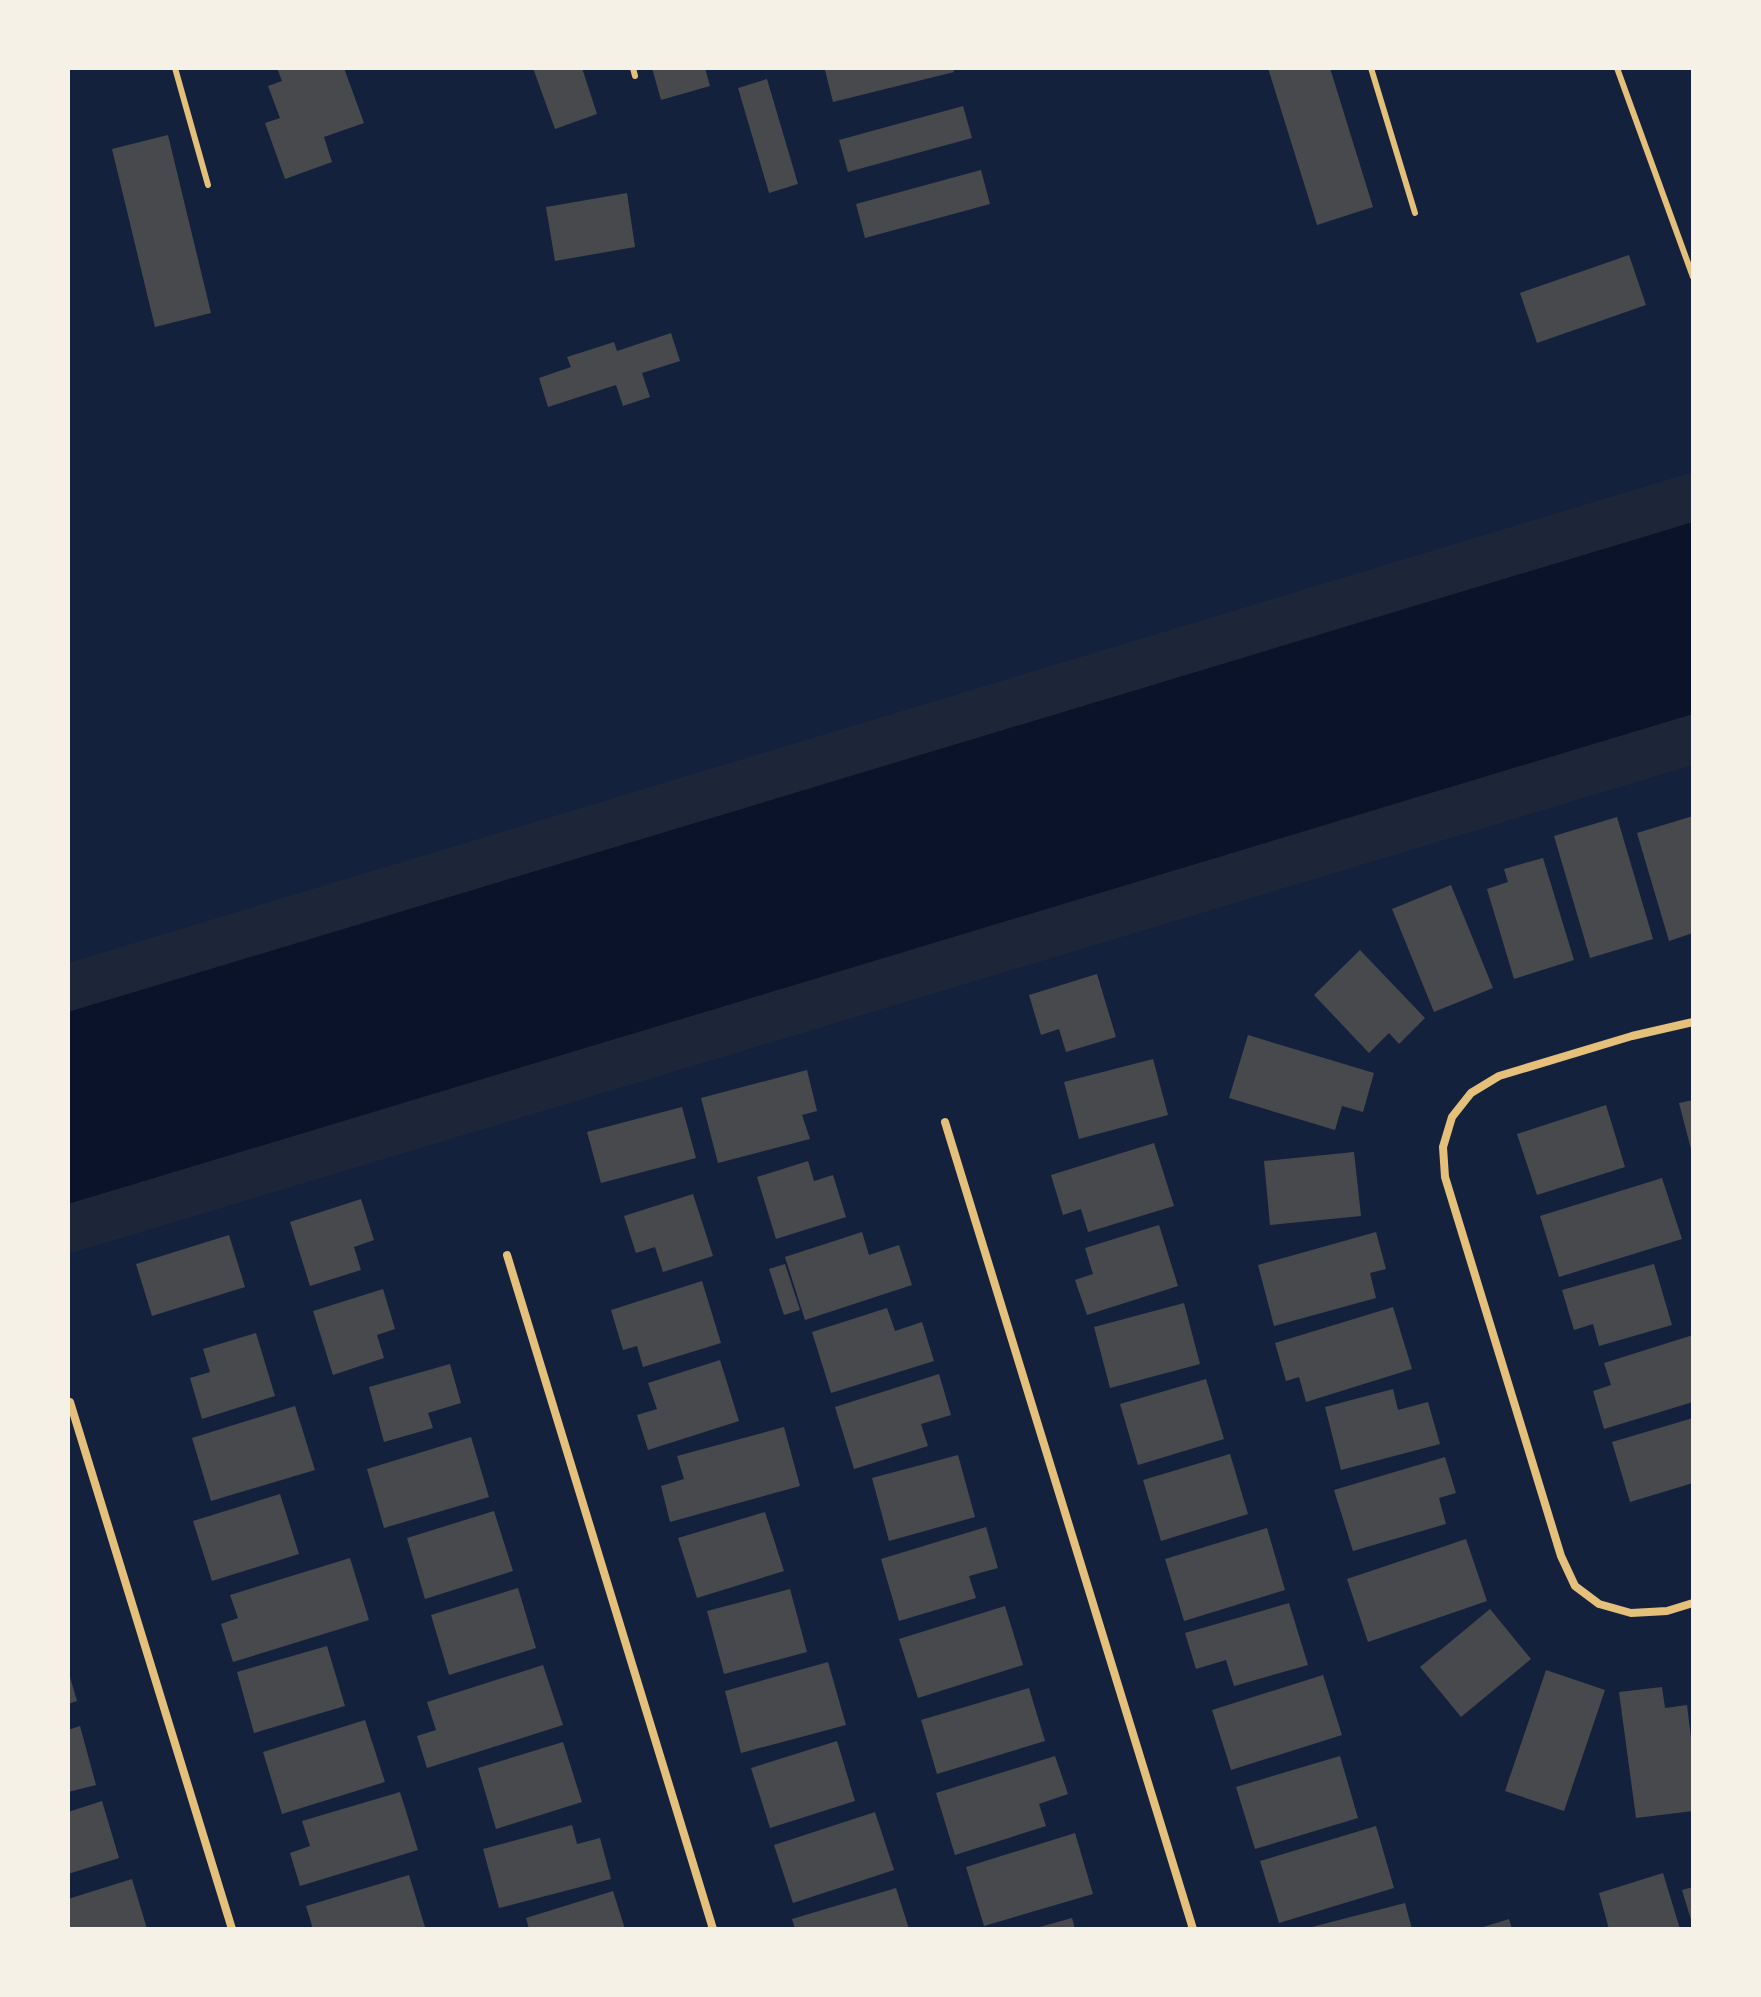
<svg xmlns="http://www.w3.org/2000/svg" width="1761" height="1997" viewBox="0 0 1761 1997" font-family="'Space Grotesk',sans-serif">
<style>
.green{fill:#1d2539}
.water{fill:#0b132b}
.building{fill:#48494c}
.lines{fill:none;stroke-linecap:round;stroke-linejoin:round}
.service{stroke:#e5c07b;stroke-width:6}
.minor{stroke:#e5c07b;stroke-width:8}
</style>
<rect width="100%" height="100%" fill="#14213d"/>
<path class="green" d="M 1693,472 L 1693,765 L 68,1254 L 68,963 Z"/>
<path class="water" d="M 1693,522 L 1693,714 L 68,1204 L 68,1012 Z"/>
<path class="building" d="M 277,68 L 344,68 L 364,123 L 324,137 L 332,162 L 285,179 L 265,123 L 280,118 L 268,86 L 282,81 Z
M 533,68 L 582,68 L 597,114 L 555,129 Z
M 652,68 L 705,68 L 710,86 L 661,100 Z
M 833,68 L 953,68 L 954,72 L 833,102 L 825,70 Z
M 1268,68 L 1330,68 L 1373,207 L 1317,225 Z
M 767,79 L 798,184 L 769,193 L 738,88 Z
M 963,106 L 972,138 L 848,172 L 839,140 Z
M 168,135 L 211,313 L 155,327 L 112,149 Z
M 981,170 L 990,204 L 865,238 L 856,204 Z
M 627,193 L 635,247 L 555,261 L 546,207 Z
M 1629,255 L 1646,305 L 1537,343 L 1520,293 Z
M 671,333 L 680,361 L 642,373 L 650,397 L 623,406 L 616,385 L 548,407 L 539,378 L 571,367 L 567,357 L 614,342 L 617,351 Z
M 1693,816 L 1693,933 L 1669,941 L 1637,833 Z
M 1617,817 L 1653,939 L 1590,958 L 1554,836 Z
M 1543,858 L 1574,960 L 1514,979 L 1487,889 L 1508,882 L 1504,869 Z
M 1451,885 L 1493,988 L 1434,1012 L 1392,909 Z
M 1360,950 L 1425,1018 L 1399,1044 L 1389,1033 L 1369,1053 L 1314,995 Z
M 1097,974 L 1116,1037 L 1066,1052 L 1059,1029 L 1041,1035 L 1029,995 Z
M 1248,1035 L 1374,1073 L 1363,1112 L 1342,1106 L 1335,1130 L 1229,1098 Z
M 1153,1059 L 1168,1115 L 1079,1139 L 1064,1082 Z
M 807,1070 L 817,1111 L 802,1115 L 810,1139 L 718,1163 L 701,1098 Z
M 1693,1100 L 1693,1152 L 1692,1153 L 1679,1103 Z
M 1606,1105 L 1625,1167 L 1537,1195 L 1517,1134 Z
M 682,1107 L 696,1158 L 601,1183 L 587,1132 Z
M 1154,1143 L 1174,1206 L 1088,1232 L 1081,1209 L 1063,1215 L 1051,1175 Z
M 1354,1152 L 1361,1216 L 1270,1225 L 1264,1161 Z
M 808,1161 L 814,1181 L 833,1175 L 846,1217 L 776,1239 L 757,1177 Z
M 1662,1178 L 1682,1239 L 1559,1277 L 1540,1216 Z
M 693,1194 L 713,1256 L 663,1272 L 655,1247 L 636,1253 L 624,1216 Z
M 361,1199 L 374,1240 L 354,1247 L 361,1270 L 310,1286 L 290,1222 Z
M 1159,1225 L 1178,1286 L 1087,1315 L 1075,1280 L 1093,1274 L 1085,1248 Z
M 862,1232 L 869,1255 L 899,1245 L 912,1285 L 805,1320 L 785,1257 Z
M 1376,1232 L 1386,1269 L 1370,1273 L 1376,1298 L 1274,1326 L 1258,1265 Z
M 229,1235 L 245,1287 L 152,1316 L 136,1264 Z
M 785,1264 L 800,1310 L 784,1315 L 769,1269 Z
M 1654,1264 L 1672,1325 L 1599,1346 L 1593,1324 L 1574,1330 L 1562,1290 Z
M 702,1281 L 721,1343 L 643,1367 L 637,1346 L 623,1350 L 611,1310 Z
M 383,1289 L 395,1329 L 377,1335 L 384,1358 L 333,1375 L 313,1311 Z
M 1184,1303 L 1200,1364 L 1110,1388 L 1094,1327 Z
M 1393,1307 L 1412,1369 L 1306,1402 L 1299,1377 L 1286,1381 L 1275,1343 Z
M 887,1308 L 895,1331 L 922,1322 L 934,1361 L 831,1393 L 812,1332 Z
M 256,1333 L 275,1396 L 202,1419 L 190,1378 L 210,1372 L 203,1349 Z
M 1693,1335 L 1693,1402 L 1604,1429 L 1593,1391 L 1611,1385 L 1604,1363 Z
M 720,1360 L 739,1421 L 648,1450 L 637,1415 L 657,1409 L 648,1383 Z
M 450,1364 L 461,1403 L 428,1413 L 433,1428 L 384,1442 L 369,1387 Z
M 939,1374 L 951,1415 L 921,1424 L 928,1446 L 854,1469 L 835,1407 Z
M 1206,1379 L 1224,1439 L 1138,1465 L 1120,1404 Z
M 1393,1389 L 1398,1410 L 1428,1402 L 1440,1444 L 1341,1470 L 1325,1407 Z
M 295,1406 L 315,1470 L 211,1501 L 192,1438 Z
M 1693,1418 L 1693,1483 L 1630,1502 L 1612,1442 Z
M 784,1427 L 800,1486 L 670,1522 L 661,1486 L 684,1479 L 677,1456 Z
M 471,1437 L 489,1497 L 384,1528 L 367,1469 Z
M 1230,1454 L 1248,1514 L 1161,1541 L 1143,1480 Z
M 958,1455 L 975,1517 L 889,1541 L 872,1478 Z
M 1445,1457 L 1456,1493 L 1439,1498 L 1446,1524 L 1353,1551 L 1334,1490 Z
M 280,1494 L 299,1554 L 212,1581 L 193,1521 Z
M 494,1511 L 513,1571 L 425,1599 L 407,1538 Z
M 765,1512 L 784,1571 L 697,1598 L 678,1538 Z
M 986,1527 L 998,1568 L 969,1576 L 976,1598 L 899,1621 L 881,1559 Z
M 1267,1528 L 1285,1590 L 1184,1621 L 1165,1559 Z
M 1466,1539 L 1487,1601 L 1368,1642 L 1347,1579 Z
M 350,1558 L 369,1620 L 233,1662 L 221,1624 L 238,1618 L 230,1595 Z
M 518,1588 L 536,1648 L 449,1675 L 431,1615 Z
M 790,1589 L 807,1652 L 724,1674 L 707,1611 Z
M 1289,1603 L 1308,1665 L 1234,1686 L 1226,1660 L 1196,1669 L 1185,1633 Z
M 1005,1606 L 1023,1665 L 918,1698 L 899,1639 Z
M 1490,1609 L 1531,1659 L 1461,1717 L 1420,1667 Z
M 327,1646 L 345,1706 L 254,1733 L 237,1672 Z
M 828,1662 L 846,1725 L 741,1753 L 725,1691 Z
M 543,1665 L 563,1725 L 427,1768 L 417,1736 L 436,1730 L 427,1702 Z
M 68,1670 L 77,1701 L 68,1704 Z
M 1546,1670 L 1605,1690 L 1564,1811 L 1505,1791 Z
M 1323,1675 L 1342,1735 L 1231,1770 L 1212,1710 Z
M 1662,1687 L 1665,1708 L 1687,1705 L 1693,1754 L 1693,1811 L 1636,1818 L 1619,1692 Z
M 1029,1688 L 1045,1741 L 937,1774 L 921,1720 Z
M 365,1720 L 385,1782 L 282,1814 L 263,1752 Z
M 80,1726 L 96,1785 L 68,1792 L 68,1730 Z
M 837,1741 L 855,1801 L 770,1828 L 751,1768 Z
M 563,1742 L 582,1802 L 496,1829 L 478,1768 Z
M 1055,1756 L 1068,1794 L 1039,1804 L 1046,1826 L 955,1855 L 936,1793 Z
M 1340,1756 L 1358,1818 L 1255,1849 L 1236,1787 Z
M 400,1792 L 418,1850 L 300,1886 L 290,1853 L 310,1846 L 302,1821 Z
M 102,1801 L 119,1858 L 68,1874 L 68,1812 Z
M 875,1812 L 894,1870 L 793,1903 L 774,1845 Z
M 572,1825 L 577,1844 L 600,1838 L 611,1879 L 499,1908 L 483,1849 Z
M 1376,1826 L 1394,1888 L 1279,1923 L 1260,1861 Z
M 1075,1833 L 1093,1894 L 984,1926 L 966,1867 Z
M 1663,1873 L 1680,1929 L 1609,1929 L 1599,1893 Z
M 409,1875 L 425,1927 L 419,1929 L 313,1929 L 306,1906 Z
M 132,1879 L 147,1929 L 68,1929 L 68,1899 Z
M 1693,1887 L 1693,1923 L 1692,1923 L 1682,1890 Z
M 896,1888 L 909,1929 L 795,1929 L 792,1919 Z
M 613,1891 L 625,1929 L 529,1929 L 526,1918 Z
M 1405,1903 L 1412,1929 L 1309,1929 L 1308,1928 Z
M 1072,1918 L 1075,1929 L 1036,1929 L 1036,1928 Z
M 1509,1919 L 1512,1929 L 1480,1929 L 1480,1928 Z"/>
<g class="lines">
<path class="service" d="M 175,68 L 208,185
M 633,68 L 635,76
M 1371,68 L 1415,213
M 1617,68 L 1693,277"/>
<path class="minor" d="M 1693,1022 L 1632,1036 L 1499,1076 L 1471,1093 L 1452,1117 L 1443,1147 L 1445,1177 L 1561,1556 L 1575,1586 L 1599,1604 L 1631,1613 L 1667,1611 L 1693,1603
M 945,1122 L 1193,1929
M 507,1255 L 713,1929
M 70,1402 L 232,1929"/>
</g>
<rect width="1761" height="1997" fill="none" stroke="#f6f1e7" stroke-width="140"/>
</svg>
